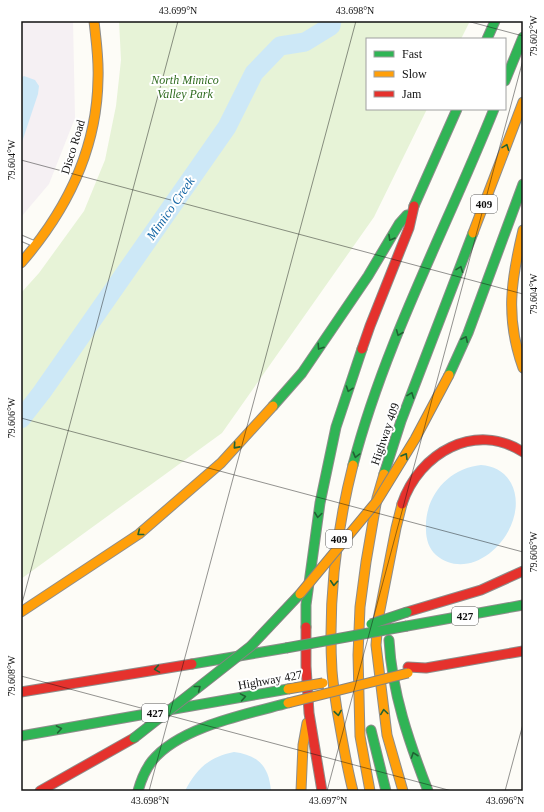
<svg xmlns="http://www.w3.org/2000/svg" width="544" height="812" viewBox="0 0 544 812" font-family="Georgia,serif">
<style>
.industrial{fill:#f5f0f3}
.green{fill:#e7f3d7}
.water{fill:#cde8f7}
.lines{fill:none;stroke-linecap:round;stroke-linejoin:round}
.river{stroke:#cde8f7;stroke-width:19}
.lane-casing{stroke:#979795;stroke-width:7}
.fast-casing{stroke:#8e8d8b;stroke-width:11}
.slow-casing{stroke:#8e8d8b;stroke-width:11}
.jam-casing{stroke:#8e8d8b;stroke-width:11}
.lane{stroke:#fffffe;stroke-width:5}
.fast{stroke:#30b455;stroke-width:9}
.slow{stroke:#ff9f0a;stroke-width:9}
.jam{stroke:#e5322d;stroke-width:9}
.fast-bridge-casing{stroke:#858482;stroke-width:11;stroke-linecap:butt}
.slow-bridge-casing{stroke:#858482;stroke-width:11;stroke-linecap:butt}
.fast-bridge{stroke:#30b455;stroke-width:9}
.slow-bridge{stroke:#ff9f0a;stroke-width:9}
.oneway{stroke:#206233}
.ticks{fill:none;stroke:#111;stroke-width:1;stroke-opacity:0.45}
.labels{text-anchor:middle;stroke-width:4;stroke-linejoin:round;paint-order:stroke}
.shield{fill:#fff;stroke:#585858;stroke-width:1}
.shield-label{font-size:11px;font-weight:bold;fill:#111}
.park-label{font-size:12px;font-style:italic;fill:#2f6b1f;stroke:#fff}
.street-label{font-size:12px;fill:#111;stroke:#fff}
.water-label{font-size:13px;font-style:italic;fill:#1768a6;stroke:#fff}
.neatline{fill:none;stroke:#111;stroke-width:1.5}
.ticks-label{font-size:10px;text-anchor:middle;fill:#111}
</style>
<rect width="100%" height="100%" fill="#fdfcf7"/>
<path class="industrial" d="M 21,21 L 73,21 L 75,118 L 49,184 L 21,217 Z"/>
<path class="green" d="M 119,21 L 470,21 L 461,39 L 367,39 L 367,109 L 427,109 L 374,217 L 222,433 L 21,579 L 21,416 L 151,245 L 150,232 L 133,253 L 21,409 L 21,293 L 39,273 L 84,211 L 105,160 L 116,106 L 121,60 Z"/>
<path class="water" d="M 24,76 L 35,80 L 39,86 L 38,94 L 21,145 L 21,78 Z
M 481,465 C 494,466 504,471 511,483 C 533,525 475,588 436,555 C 429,549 426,539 426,530 C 424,497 448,468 481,465 Z
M 234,752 C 258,755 269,766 271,791 L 185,791 C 196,769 209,757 234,752 Z"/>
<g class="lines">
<path class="river" d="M 21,419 L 42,392 L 227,127 L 254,73 L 280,46 L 305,42 L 331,26 L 332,21"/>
<defs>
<path id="lane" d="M 21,238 L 35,244"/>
<path id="fast" d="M 487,39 L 495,21
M 505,81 L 523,37
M 414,206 L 457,109
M 449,375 L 468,333 L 523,184
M 273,406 L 302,373 L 368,276 L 399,224 L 407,215
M 353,465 C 385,342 447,227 494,109
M 384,474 L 401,421 L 473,233
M 407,626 L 523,605
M 306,627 L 306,605 L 320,503 L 336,427 L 362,349
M 389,640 C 392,693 409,742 428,791
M 192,664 L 286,648
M 371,730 L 386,791
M 21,736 L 288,689
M 138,791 C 141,780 145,770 152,761 C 179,727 247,714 288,703"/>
<path id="slow" d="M 523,230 C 511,280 505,318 523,368
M 473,233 L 523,102
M 21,263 C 67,210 97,150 98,79 C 99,59 96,40 94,21
M 402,504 L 396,528 L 378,620 L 376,645 L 387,735 L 403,791
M 21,612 L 139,534 L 221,463 L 273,406
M 301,791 L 303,745 L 307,723
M 353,791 C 346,764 342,737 337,710 C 335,697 333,684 332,671 C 328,602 336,532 353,465
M 370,791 L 360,736 L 358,655 L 360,607 L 366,562 L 377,498 L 384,474"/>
<path id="jam" d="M 362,349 L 370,326 L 409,228 L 414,206
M 402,504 C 419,453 475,421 523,452
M 407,612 L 481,590 L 523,571
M 306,627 L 306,666 L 309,713 L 322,791
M 408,667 L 426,668 L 523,651
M 21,692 L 192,664
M 40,791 L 134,738"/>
</defs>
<use href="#lane" class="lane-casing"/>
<use href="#fast" class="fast-casing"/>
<use href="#slow" class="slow-casing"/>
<use href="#jam" class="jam-casing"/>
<use href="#lane" class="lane"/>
<use href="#fast" class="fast"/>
<use href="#slow" class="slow"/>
<use href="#jam" class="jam"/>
<defs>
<path id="fast-bridge" d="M 371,624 L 407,612
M 286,648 L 407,626
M 134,738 L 251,646 L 300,594"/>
<path id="slow-bridge" d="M 300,594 L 377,501 L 415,439 L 449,375
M 288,689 L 323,683
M 288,703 L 408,673"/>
</defs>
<use href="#fast-bridge" class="fast-bridge-casing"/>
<use href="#slow-bridge" class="slow-bridge-casing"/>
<use href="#fast-bridge" class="fast-bridge"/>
<use href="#slow-bridge" class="slow-bridge"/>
</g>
<defs><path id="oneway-chevron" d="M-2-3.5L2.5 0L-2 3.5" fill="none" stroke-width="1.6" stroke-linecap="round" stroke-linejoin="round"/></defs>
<g class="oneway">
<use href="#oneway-chevron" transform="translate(506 147) rotate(-69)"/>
<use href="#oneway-chevron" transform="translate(391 238) rotate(120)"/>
<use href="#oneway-chevron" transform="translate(460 269) rotate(-69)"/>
<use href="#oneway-chevron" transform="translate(399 333) rotate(112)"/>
<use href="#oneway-chevron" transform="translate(465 339) rotate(-65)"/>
<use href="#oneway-chevron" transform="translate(320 347) rotate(124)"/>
<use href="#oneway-chevron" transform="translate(349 389) rotate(109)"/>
<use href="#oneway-chevron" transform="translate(411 395) rotate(-69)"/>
<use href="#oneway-chevron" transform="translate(236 446) rotate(132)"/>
<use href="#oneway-chevron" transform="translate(356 455) rotate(105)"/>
<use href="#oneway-chevron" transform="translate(405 456) rotate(-59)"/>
<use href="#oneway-chevron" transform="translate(318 515) rotate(98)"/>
<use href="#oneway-chevron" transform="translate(140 533) rotate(142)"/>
<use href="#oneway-chevron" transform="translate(334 583) rotate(94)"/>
<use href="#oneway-chevron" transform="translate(157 669) rotate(171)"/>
<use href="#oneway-chevron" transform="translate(198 688) rotate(-38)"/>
<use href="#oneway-chevron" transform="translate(243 697) rotate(-10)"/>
<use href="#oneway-chevron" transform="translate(384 712) rotate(-98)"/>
<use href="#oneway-chevron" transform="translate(338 713) rotate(81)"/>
<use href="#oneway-chevron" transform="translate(59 729) rotate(-10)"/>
<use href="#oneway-chevron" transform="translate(414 755) rotate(-109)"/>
</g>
<path class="ticks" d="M 467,21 L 523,36M 21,160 L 523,294M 21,418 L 523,552M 21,607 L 178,21M 21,676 L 452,791M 149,791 L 356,21M 327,791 L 523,60M 505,791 L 523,724"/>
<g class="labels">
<g class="shield">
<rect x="471" y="195" width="26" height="18" rx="3"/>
<rect x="326" y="530" width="26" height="18" rx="3"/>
<rect x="452" y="607" width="26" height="18" rx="3"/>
<rect x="142" y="704" width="26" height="18" rx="3"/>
</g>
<g class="shield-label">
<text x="484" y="208">409</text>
<text x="339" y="543">409</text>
<text x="465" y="620">427</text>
<text x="155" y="717">427</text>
</g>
<g class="park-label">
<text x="185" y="84">North Mimico<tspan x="185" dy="14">Valley Park</tspan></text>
</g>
<g class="street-label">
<text transform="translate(73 147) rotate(-73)" y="4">Disco Road</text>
<text transform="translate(385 434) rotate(-71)" y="4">Highway 409</text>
<text transform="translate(270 680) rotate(-10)" y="4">Highway 427</text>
</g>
<g class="water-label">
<text transform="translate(170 208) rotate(-55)" y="5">Mimico Creek</text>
</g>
</g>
<rect width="544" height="812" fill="none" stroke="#ffffff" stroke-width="44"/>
<rect x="366" y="38" width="140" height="72" fill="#ffffff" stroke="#a0a0a0"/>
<rect x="374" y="51" width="20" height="6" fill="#30b455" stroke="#a0a0a0"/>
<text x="402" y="58" font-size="12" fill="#111111">Fast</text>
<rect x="374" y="71" width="20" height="6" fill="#ff9f0a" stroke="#a0a0a0"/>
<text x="402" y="78" font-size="12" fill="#111111">Slow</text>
<rect x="374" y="91" width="20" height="6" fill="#e5322d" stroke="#a0a0a0"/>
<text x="402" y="98" font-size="12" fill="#111111">Jam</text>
<rect x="22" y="22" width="500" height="768" class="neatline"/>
<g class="ticks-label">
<text x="178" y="14">43.699°N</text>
<text x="355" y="14">43.698°N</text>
<text transform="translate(533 36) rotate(-90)" y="4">79.602°W</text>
<text transform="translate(11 160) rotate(-90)" y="4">79.604°W</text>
<text transform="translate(533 294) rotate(-90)" y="4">79.604°W</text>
<text transform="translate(11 418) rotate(-90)" y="4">79.606°W</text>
<text transform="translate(533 552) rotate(-90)" y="4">79.606°W</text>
<text transform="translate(11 676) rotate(-90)" y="4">79.608°W</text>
<text x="150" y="804">43.698°N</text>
<text x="328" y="804">43.697°N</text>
<text x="505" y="804">43.696°N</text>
</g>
</svg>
